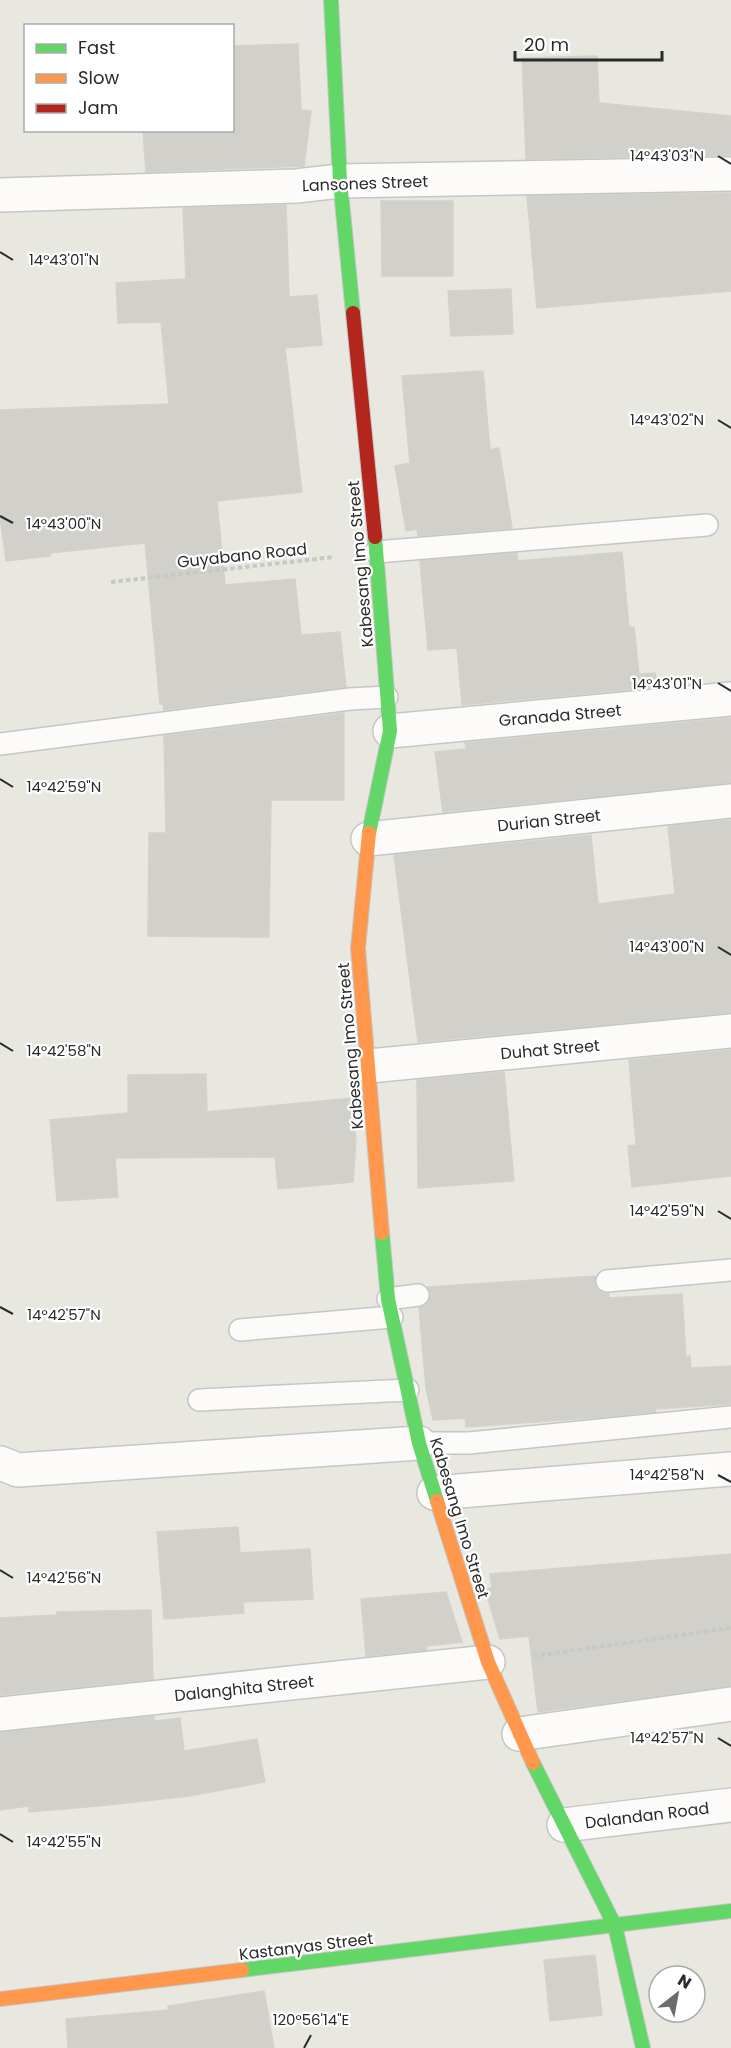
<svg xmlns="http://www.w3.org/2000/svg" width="731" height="2048" viewBox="0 0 731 2048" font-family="Poppins,sans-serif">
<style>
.building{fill:#d1d0cb;stroke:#d3d2cc;stroke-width:1.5}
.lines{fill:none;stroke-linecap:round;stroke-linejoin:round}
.lane-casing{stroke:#c6c6c5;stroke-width:24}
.street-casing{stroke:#c6c6c5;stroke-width:36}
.fast-casing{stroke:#c6c6c5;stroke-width:16}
.slow-casing{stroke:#c6c6c5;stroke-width:16}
.jam-casing{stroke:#c6c6c5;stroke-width:16}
.path{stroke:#c8c8c7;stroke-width:4;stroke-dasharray:4.5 3;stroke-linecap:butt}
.lane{stroke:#fcfbfa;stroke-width:21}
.street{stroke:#fcfbfa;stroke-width:33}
.fast{stroke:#63d668;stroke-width:14}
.slow{stroke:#ff974d;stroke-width:14}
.jam{stroke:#b3261e;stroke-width:14}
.ticks{fill:none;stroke:#2a2a2a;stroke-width:2}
.labels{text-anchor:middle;stroke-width:4.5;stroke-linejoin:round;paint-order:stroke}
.street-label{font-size:16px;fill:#2a2a2a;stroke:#fff}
.ticks-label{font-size:15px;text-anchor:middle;fill:#2a2a2a;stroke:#fff;stroke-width:4.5;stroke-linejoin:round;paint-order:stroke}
</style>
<rect width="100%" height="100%" fill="#e8e7e0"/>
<path class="building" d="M 298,44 L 301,110 L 311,111 L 304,166 L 146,172 L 143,130 L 232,130 L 232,46 Z
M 597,56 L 599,103 L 731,116 L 731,155 L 526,159 L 522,58 Z
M 731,193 L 731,291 L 537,308 L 527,196 Z
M 381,201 L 453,201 L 453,276 L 382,276 Z
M 286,205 L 289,297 L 317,295 L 322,345 L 285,348 L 302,492 L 217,501 L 225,585 L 295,579 L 301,635 L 340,632 L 346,687 L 164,710 L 163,704 L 160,704 L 145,543 L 50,553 L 50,556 L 6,561 L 0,517 L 0,410 L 169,404 L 161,322 L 118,323 L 116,283 L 186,279 L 183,208 Z
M 511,289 L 513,334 L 451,336 L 448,291 Z
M 483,371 L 490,450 L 499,448 L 512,528 L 418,536 L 417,529 L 406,531 L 395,466 L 410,463 L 402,376 Z
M 622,552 L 629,627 L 634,627 L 639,674 L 655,673 L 657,687 L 462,705 L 457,648 L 428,650 L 420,561 L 517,553 L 518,561 Z
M 344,713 L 344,800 L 271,800 L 269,937 L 148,936 L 149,833 L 166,833 L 164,736 Z
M 731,718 L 731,783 L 443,812 L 435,752 L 466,749 L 465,743 Z
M 731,820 L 731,1013 L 418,1042 L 394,855 L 591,835 L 598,904 L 675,894 L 668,826 Z
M 731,1050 L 731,1176 L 632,1187 L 628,1146 L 636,1145 L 629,1060 Z
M 504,1072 L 514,1181 L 418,1188 L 417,1080 Z
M 206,1074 L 207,1112 L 352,1098 L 356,1141 L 353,1182 L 278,1189 L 275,1157 L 115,1158 L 118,1197 L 57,1201 L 50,1120 L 128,1113 L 128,1075 Z
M 595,1276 L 596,1288 L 602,1293 L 609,1294 L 609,1298 L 682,1294 L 686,1357 L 690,1356 L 691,1368 L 731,1366 L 731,1404 L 655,1409 L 656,1412 L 592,1418 L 466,1427 L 465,1418 L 433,1420 L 426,1388 L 419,1308 L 425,1305 L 429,1300 L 431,1294 L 428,1287 Z
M 238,1527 L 240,1553 L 310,1549 L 313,1599 L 243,1602 L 244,1613 L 164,1619 L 157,1532 Z
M 731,1554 L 731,1686 L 538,1712 L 529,1636 L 500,1639 L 485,1589 L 492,1588 L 490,1574 Z
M 446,1592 L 462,1642 L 426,1646 L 427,1650 L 366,1656 L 361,1599 Z
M 151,1610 L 153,1679 L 0,1695 L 0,1618 L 57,1615 L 57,1612 Z
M 154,1716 L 154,1721 L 180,1718 L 184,1751 L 257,1739 L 265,1782 L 189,1796 L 98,1806 L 29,1812 L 29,1806 L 0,1810 L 0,1732 Z
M 595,1955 L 602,2015 L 550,2021 L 544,1960 Z
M 264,1991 L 274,2048 L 68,2048 L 66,2019 L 169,2010 L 168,2006 Z"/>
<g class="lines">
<defs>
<path id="lane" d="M 376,552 L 707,525
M 0,744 L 350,699 L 387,697
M 607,1281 L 731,1270
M 388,1299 L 418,1295
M 240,1330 L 392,1317
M 199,1400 L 408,1390
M 419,1443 L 469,1443 L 731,1417"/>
<path id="street" d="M 0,195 L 296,186 L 340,181 L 731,174
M 390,731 L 731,699
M 368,839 L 731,801
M 369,1066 L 731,1031
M 0,1463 L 18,1470 L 419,1443
M 434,1493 L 731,1469
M 0,1714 L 488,1662
M 519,1734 L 731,1704
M 564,1825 L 731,1805"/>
<path id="fast" d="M 331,0 L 340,181 L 353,313
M 369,833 L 390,731 L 375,537
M 382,1233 L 388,1299 L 419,1443 L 437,1501
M 533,1763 L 615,1926 L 643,2048
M 242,1970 L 731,1911"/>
<path id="slow" d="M 369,833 L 358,948 L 382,1233
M 437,1501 L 488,1662 L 533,1763
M 0,1999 L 242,1970"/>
<path id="jam" d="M 353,313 L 375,537"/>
</defs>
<use href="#lane" class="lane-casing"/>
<use href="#street" class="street-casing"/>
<use href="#fast" class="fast-casing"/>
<use href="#slow" class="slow-casing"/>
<use href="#jam" class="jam-casing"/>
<path class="path" d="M 111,582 L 334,557
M 533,1656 L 731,1628"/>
<use href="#lane" class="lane"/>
<use href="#street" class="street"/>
<use href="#fast" class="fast"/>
<use href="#slow" class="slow"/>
<use href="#jam" class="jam"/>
</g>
<path class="ticks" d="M 718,156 L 731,164M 0,252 L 13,260M 718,420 L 731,428M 0,516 L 13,523M 718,683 L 731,691M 0,779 L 13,787M 718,947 L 731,955M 0,1043 L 13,1051M 718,1211 L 731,1219M 0,1307 L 13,1314M 718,1475 L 731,1482M 0,1570 L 13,1578M 718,1738 L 731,1746M 0,1834 L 13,1842M 304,2048 L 311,2035"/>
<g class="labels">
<g class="street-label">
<text transform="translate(365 183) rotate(-2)" y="6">Lansones Street</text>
<text transform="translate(242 555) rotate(-6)" y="6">Guyabano Road</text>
<text transform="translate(360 564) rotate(-95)" y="6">Kabesang Imo Street</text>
<text transform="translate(560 715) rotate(-5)" y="6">Granada Street</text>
<text transform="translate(549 820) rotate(-6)" y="6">Durian Street</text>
<text transform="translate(350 1046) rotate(-95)" y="6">Kabesang Imo Street</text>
<text transform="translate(550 1049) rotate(-5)" y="6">Duhat Street</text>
<text transform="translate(460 1518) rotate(73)" y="6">Kabesang Imo Street</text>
<text transform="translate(244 1688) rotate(-6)" y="6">Dalanghita Street</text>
<text transform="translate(647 1815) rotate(-7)" y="6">Dalandan Road</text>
<text transform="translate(306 1946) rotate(-7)" y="6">Kastanyas Street</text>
</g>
</g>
<g class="ticks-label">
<text x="667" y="161">14°43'03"N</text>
<text x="64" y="265">14°43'01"N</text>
<text x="667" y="425">14°43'02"N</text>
<text x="64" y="529">14°43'00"N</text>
<text x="667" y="689">14°43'01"N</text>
<text x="64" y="792">14°42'59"N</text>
<text x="667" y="952">14°43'00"N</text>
<text x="64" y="1056">14°42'58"N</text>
<text x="667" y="1216">14°42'59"N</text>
<text x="64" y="1320">14°42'57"N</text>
<text x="667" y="1480">14°42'58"N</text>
<text x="64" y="1583">14°42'56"N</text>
<text x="667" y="1743">14°42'57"N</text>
<text x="64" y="1847">14°42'55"N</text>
<text x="311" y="2025">120°56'14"E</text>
</g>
<rect x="24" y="24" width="210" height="108" fill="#ffffff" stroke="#aaaaaa" stroke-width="1.5"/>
<rect x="36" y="44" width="30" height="9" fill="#63d668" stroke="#aaaaaa" stroke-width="1.5"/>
<text x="78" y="54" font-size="18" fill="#2a2a2a">Fast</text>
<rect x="36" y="74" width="30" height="9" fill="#ff974d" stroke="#aaaaaa" stroke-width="1.5"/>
<text x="78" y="84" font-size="18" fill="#2a2a2a">Slow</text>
<rect x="36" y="104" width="30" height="9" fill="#b3261e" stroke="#aaaaaa" stroke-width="1.5"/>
<text x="78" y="114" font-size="18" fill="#2a2a2a">Jam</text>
<g transform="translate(677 1994) rotate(31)"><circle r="28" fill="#ffffff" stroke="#aaaaaa" stroke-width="1.5"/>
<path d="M0-4.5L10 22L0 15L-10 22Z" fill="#6c6c6a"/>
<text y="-9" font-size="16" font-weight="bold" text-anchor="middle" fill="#2a2a2a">N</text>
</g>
<path d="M515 51v9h147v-9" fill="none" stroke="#2a2a2a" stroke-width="3"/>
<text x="524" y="51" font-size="18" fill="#2a2a2a" stroke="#ffffff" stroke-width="4.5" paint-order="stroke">20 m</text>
</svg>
